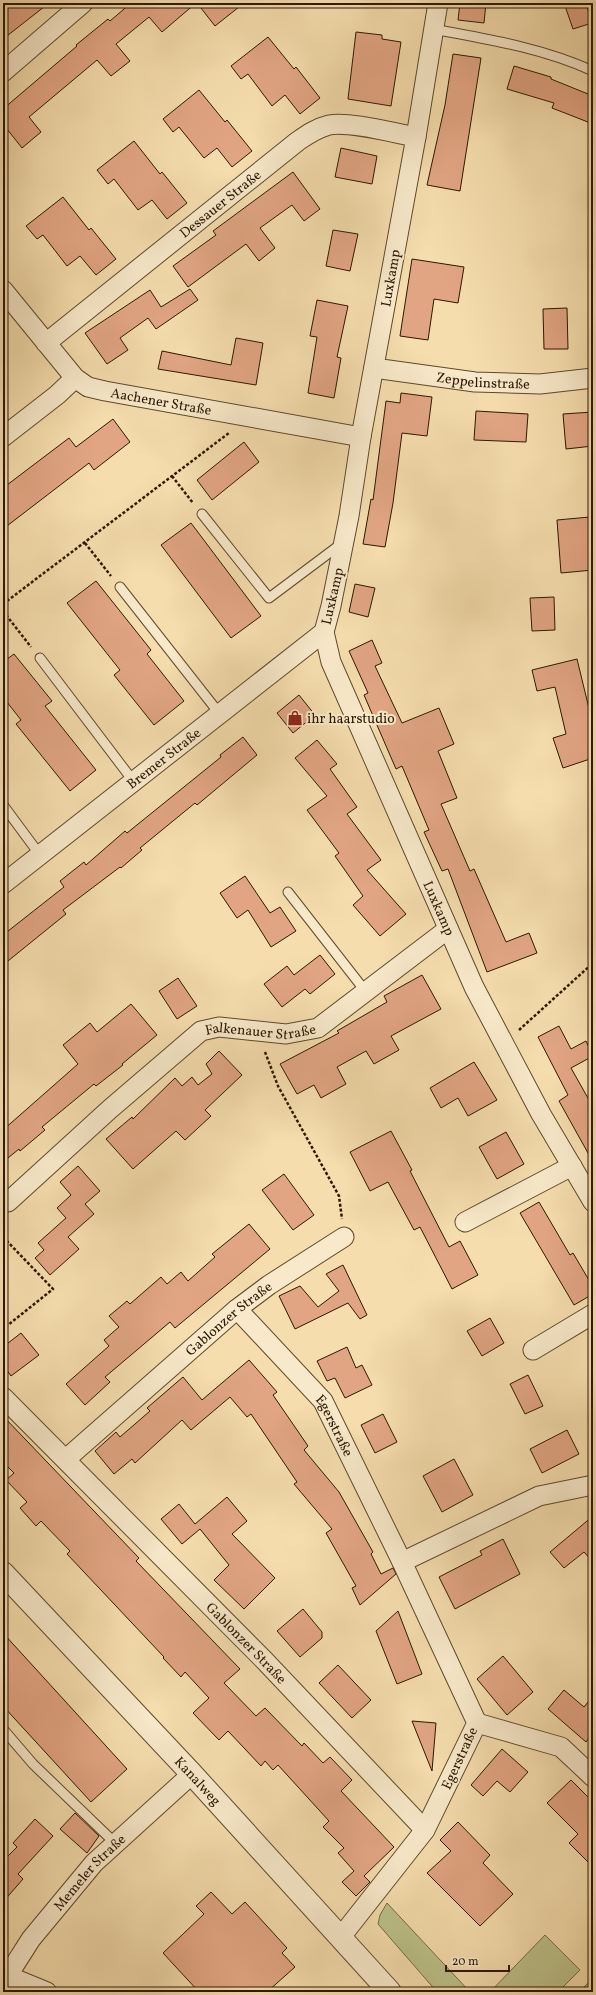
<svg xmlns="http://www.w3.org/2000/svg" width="596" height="1995" viewBox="0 0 596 1995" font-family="Vollkorn,serif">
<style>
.green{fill:#bcc18a;stroke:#746c45}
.building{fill:#e1a583;stroke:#2d1800}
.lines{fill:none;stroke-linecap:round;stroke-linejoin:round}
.service-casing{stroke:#5f492b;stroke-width:11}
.minor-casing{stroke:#5f492b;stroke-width:21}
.tertiary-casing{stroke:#5f492b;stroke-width:24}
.path{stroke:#2d1800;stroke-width:2.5;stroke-dasharray:3 2;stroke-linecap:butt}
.service{stroke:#f8e9ca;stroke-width:9}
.minor{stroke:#f8e9ca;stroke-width:19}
.tertiary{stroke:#f8e9ca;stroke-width:22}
.labels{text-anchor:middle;stroke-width:4;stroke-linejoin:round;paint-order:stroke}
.street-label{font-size:14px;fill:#2d1800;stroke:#f8e9ca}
.poi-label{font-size:14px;fill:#2d1800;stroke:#f8e9ca;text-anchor:start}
</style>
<rect width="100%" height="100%" fill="#f5ddad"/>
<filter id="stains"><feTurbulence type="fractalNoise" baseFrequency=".005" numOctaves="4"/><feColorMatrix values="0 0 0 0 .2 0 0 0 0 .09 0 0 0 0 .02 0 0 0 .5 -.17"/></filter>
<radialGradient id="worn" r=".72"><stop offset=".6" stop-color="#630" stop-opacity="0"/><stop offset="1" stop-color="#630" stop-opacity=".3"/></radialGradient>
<path class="green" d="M 387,1903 L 470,1992 L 437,1992 L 378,1924 L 380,1915 Z
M 545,1935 L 580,1970 L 558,1992 L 490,1992 Z
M 592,1979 L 593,1992 L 579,1992 Z"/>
<path class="building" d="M 14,3 L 49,3 L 3,39 L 3,12 Z
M 131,3 L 196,3 L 162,32 L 149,17 L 116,44 L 130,61 L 111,76 L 97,60 L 29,117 L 41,132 L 22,148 L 3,124 L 3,109 L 77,46 L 76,45 L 108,19 L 110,21 Z
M 197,3 L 244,3 L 215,26 Z
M 460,3 L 486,3 L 484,23 L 458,20 Z
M 564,3 L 586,3 L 592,23 L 573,29 Z
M 356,32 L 382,35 L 382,39 L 401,42 L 391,106 L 348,99 Z
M 268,37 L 294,69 L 296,67 L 320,98 L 300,114 L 285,95 L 272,106 L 248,74 L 241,79 L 231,66 Z
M 453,54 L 481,58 L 460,191 L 427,185 L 445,105 Z
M 514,66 L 551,77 L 551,79 L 593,96 L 593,124 L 552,108 L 554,103 L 507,89 Z
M 199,90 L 225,122 L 227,120 L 252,151 L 232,167 L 217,148 L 204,158 L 179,127 L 173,132 L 163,119 Z
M 134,141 L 160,174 L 162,172 L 187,203 L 167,219 L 152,200 L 138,210 L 114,179 L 108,184 L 97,170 Z
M 341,148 L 377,156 L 372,184 L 335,177 Z
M 293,172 L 320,209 L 304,221 L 292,205 L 260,228 L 275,248 L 259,261 L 246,244 L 188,287 L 173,266 L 216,235 L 213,231 Z
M 63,197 L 89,230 L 91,228 L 116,259 L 96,275 L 80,256 L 67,266 L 43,235 L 37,239 L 26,226 Z
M 333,230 L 358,234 L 350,271 L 326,266 Z
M 412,259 L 464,267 L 458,303 L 434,299 L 428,340 L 400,336 Z
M 190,289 L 198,300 L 156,329 L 148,318 L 120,338 L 128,350 L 107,364 L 85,333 L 150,290 L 161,307 Z
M 317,300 L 348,306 L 337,357 L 341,358 L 334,398 L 308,393 L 317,337 L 310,336 Z
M 567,308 L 568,349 L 544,349 L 543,309 Z
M 236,338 L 263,343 L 256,385 L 158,369 L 162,351 L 231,365 Z
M 401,393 L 432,397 L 427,436 L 402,433 L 393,503 L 385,547 L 363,544 L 371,499 L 373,500 L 386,401 L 400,403 Z
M 476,411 L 528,414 L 526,442 L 474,440 Z
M 593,412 L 593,446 L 566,449 L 563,414 Z
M 113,419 L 130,442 L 94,470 L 89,463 L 3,529 L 3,488 L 69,438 L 76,447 Z
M 244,442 L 259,462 L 212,500 L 197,480 Z
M 590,517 L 593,570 L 561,573 L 557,520 Z
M 191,523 L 261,616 L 231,638 L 161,545 Z
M 96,581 L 151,650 L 147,654 L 184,701 L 154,725 L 114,675 L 120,670 L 67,603 Z
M 355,584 L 375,588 L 368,617 L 349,612 Z
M 554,597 L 555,630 L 532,631 L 530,598 Z
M 372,640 L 382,663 L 375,666 L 402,723 L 439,708 L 454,744 L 438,751 L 457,798 L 441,804 L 470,871 L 474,869 L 506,942 L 529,933 L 537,953 L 487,972 L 448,869 L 442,871 L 424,832 L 429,830 L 402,766 L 396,769 L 364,695 L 368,693 L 349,651 Z
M 14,654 L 52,701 L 45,706 L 96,770 L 70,791 L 16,724 L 21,720 L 3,697 L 3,662 Z
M 577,659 L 593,725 L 593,758 L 563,768 L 553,738 L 566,734 L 555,687 L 537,691 L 532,670 Z
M 299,695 L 315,715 L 293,733 L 277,713 Z
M 243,737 L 257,755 L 197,805 L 195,803 L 140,848 L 142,850 L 121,868 L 120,867 L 63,910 L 66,914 L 3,965 L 3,935 L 64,887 L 60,881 L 84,862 L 86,865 L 125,831 L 127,833 L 221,757 L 220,755 Z
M 317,740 L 337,764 L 330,769 L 357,807 L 347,814 L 381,860 L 367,870 L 406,914 L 380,936 L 353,905 L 363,896 L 335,856 L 339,853 L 307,810 L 327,796 L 295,758 Z
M 245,876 L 270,913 L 280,907 L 296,931 L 271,947 L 248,910 L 237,918 L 220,893 Z
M 320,955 L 335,974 L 310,994 L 305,989 L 282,1007 L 264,984 L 287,966 L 294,975 Z
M 422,975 L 441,1009 L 391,1036 L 399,1050 L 374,1064 L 366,1051 L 337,1067 L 346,1084 L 321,1098 L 314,1085 L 297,1094 L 280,1064 L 339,1033 L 337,1031 L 387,1002 L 384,996 Z
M 178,978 L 197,1006 L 177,1019 L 159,991 Z
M 131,1004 L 157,1035 L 122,1064 L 123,1065 L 96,1086 L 94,1084 L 42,1127 L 45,1130 L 20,1151 L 19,1149 L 3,1162 L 3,1130 L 78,1064 L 63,1045 L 90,1023 L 97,1032 Z
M 559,1026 L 571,1049 L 586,1041 L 593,1056 L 571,1068 L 593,1107 L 593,1162 L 559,1101 L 568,1095 L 538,1037 Z
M 219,1051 L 242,1075 L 205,1110 L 211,1116 L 185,1140 L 176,1131 L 133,1169 L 106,1139 L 132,1117 L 133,1119 L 175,1078 L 182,1086 L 192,1077 L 198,1085 L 212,1074 L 206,1064 Z
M 474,1062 L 497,1100 L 468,1116 L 458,1098 L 441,1108 L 430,1088 Z
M 391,1131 L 412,1170 L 410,1171 L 449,1247 L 460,1241 L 478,1275 L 452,1289 L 420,1227 L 414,1230 L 388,1182 L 370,1191 L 350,1152 Z
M 506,1132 L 524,1164 L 497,1179 L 479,1147 Z
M 78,1166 L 100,1191 L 85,1204 L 94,1214 L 68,1237 L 79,1249 L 50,1275 L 35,1258 L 44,1250 L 38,1243 L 66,1218 L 57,1208 L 71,1195 L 60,1182 Z
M 284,1174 L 314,1215 L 293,1230 L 262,1190 Z
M 539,1202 L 570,1255 L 573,1253 L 593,1287 L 593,1294 L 574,1305 L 520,1213 Z
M 249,1224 L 270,1249 L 175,1328 L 170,1322 L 105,1377 L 110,1382 L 85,1405 L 66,1384 L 109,1346 L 104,1340 L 119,1327 L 109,1316 L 127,1301 L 130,1304 L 161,1277 L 167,1284 L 181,1272 L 188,1281 L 215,1257 L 212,1254 Z
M 343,1265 L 367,1315 L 360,1319 L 348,1303 L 295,1329 L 279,1296 L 300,1286 L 318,1307 L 339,1291 L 326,1274 Z
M 490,1318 L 504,1343 L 482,1356 L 467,1331 Z
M 21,1333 L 39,1355 L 11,1376 L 3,1365 L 3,1347 Z
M 347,1347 L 356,1368 L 362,1365 L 372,1385 L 345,1398 L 335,1378 L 327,1381 L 317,1361 Z
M 249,1360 L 277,1392 L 273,1395 L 308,1446 L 304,1450 L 339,1492 L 373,1552 L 371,1554 L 381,1574 L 393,1568 L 396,1574 L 360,1605 L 352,1588 L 356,1586 L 326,1533 L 332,1529 L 294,1484 L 297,1482 L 251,1414 L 247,1417 L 230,1397 L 191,1430 L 182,1420 L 135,1463 L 132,1459 L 114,1474 L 95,1451 L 116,1432 L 120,1437 L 150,1411 L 147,1408 L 183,1377 L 202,1400 Z
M 528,1375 L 543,1406 L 525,1414 L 510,1384 Z
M 383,1414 L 397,1442 L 375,1453 L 361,1425 Z
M 3,1416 L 139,1558 L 136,1561 L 240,1669 L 224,1683 L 256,1716 L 265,1708 L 302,1746 L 304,1743 L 323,1763 L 330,1757 L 352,1780 L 341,1791 L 394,1847 L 364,1876 L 370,1882 L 356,1896 L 342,1882 L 354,1871 L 338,1853 L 344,1848 L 323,1827 L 329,1821 L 278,1765 L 273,1770 L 265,1761 L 261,1766 L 228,1731 L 219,1740 L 193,1713 L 209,1698 L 185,1672 L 181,1677 L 163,1658 L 164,1657 L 67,1554 L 70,1551 L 41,1521 L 36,1526 L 20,1508 L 27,1502 L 6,1480 L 14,1473 L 3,1462 Z
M 567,1430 L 579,1454 L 542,1473 L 530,1449 Z
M 454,1459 L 473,1495 L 442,1512 L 423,1476 Z
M 227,1497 L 247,1521 L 232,1534 L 275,1578 L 244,1609 L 214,1580 L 229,1565 L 200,1529 L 182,1544 L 161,1519 L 179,1504 L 195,1524 Z
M 593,1516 L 593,1562 L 584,1552 L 564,1568 L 550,1552 Z
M 503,1539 L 520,1574 L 455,1609 L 439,1577 L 482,1555 L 480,1551 Z
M 303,1609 L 322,1632 L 322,1638 L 300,1657 L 277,1631 Z
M 398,1611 L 422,1674 L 397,1684 L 376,1631 Z
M 3,1633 L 127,1769 L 91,1802 L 3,1706 Z
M 503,1656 L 533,1692 L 507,1715 L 477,1679 Z
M 338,1665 L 371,1700 L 352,1718 L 319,1683 Z
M 564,1690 L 584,1707 L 593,1696 L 593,1733 L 586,1742 L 548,1709 Z
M 412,1721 L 436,1723 L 432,1771 Z
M 502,1749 L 528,1772 L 510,1792 L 497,1781 L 483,1796 L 471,1785 Z
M 571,1780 L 593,1802 L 593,1867 L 569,1843 L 578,1834 L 547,1803 Z
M 75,1813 L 99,1836 L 87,1853 L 60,1829 Z
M 35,1819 L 53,1836 L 18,1874 L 23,1879 L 3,1902 L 3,1861 L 17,1847 L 13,1843 Z
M 458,1822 L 490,1855 L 483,1863 L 513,1894 L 480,1926 L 427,1873 L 451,1851 L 440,1840 Z
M 211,1892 L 232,1914 L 245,1902 L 287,1948 L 282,1953 L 295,1967 L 267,1992 L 199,1992 L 163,1953 L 204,1914 L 196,1906 Z"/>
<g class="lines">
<defs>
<path id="service" d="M 433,29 C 487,39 543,48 593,71
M 202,514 L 269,598 L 341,544
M 120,587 L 219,713
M 40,658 L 134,782
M 3,805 L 40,855
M 288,892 L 366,992
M 3,1729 L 33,1764 L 115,1843"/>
<g id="minor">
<path id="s1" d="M 438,3 L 416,137 L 361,437 L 349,516 L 331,606 L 324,632 L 331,662 L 474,987 L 541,1114 L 593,1202"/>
<path d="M 3,72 L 83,3"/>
<path id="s2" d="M 3,290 L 75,378 L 88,387 L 105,391 L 361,437"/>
<path id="s3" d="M 46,343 L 298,141 C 308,134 317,128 329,125 C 349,121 394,133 416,137"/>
<path id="s4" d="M 374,368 L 475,382 L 540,384 L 593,378"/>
<path d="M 3,437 L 57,395 L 75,378"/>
<path id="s5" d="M 3,884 L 324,632"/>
<path id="s6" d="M 8,1202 L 110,1109 L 201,1031 L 219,1027 L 286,1034 L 318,1028 L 448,929"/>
<path d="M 465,1222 L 572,1166"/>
<path id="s7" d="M 237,1309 L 323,1401 L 402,1562 L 477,1723 L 425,1830 L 340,1938"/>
<path d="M 533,1350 L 593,1314"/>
<path id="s8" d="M 3,1397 L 265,1661 L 425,1830"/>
<path id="s9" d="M 66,1459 L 237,1309 L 269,1285 L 344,1237"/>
<path d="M 402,1562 L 539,1496 L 593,1485"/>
<path d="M 477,1723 L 561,1747 L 593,1777"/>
<path d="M 8,1976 L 47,1992"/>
<path id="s10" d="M 3,1983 L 31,1939 L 94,1863 L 192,1774"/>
</g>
<g id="tertiary">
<path id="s11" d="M 3,1573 L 192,1774 L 390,1992"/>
</g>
</defs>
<use href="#service" class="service-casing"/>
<use href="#minor" class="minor-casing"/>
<use href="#tertiary" class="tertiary-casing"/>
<path class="path" d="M 172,476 L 193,503
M 85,543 L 111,576
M 3,604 L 229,433
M 3,611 L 31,647
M 519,1030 L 593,963
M 265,1052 L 278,1086 L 339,1196 L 342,1219
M 3,1233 L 5,1222
M 3,1237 L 53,1289 L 3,1329"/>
<use href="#service" class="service"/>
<use href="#minor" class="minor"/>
<use href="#tertiary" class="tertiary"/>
</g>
<defs>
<symbol id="shop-bare" viewBox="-9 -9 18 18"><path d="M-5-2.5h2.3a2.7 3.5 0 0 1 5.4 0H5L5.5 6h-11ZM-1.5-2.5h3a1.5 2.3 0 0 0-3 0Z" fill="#8f2418" stroke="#f8e9ca" stroke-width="2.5" paint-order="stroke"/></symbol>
</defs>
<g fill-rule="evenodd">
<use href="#shop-bare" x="284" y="707" width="22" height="22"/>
</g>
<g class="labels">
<g class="street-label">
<text dy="5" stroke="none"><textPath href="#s3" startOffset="223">Dessauer Straße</textPath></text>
<text transform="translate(390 278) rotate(-80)" y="5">Luxkamp</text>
<text dy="5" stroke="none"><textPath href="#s4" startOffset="110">Zeppelinstraße</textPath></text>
<text dy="5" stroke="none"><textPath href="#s2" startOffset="204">Aachener Straße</textPath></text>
<text transform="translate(332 596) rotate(-77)" y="5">Luxkamp</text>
<text dy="5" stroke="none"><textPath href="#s5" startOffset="204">Bremer Straße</textPath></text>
<text dy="5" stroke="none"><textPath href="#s1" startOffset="939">Luxkamp</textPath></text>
<text dy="5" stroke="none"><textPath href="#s6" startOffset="318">Falkenauer Straße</textPath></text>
<text dy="5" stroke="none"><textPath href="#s9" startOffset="215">Gablonzer Straße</textPath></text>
<text dy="5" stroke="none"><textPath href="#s7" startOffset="153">Egerstraße</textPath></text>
<text dy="5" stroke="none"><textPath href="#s8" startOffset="346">Gablonzer Straße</textPath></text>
<text transform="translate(459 1758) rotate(-65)" y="5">Egerstraße</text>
<text dy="5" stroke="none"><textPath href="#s11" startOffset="285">Kanalweg</textPath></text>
<text dy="5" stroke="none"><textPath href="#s10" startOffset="141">Memeler Straße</textPath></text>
</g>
<g class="poi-label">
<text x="307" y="723">ihr haarstudio</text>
</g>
</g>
<rect width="596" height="1995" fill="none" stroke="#f5ddad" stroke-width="16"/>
<rect x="4" y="4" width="588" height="1987" fill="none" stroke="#2d1800" stroke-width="2"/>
<rect x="8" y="8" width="580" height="1979" fill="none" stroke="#2d1800"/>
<path d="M446 1965v6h63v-6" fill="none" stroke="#2d1800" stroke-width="2"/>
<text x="452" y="1965" font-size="12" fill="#2d1800" stroke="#f8e9ca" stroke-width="3" paint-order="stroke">20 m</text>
<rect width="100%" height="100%" filter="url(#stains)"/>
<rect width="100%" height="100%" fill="url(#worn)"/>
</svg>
